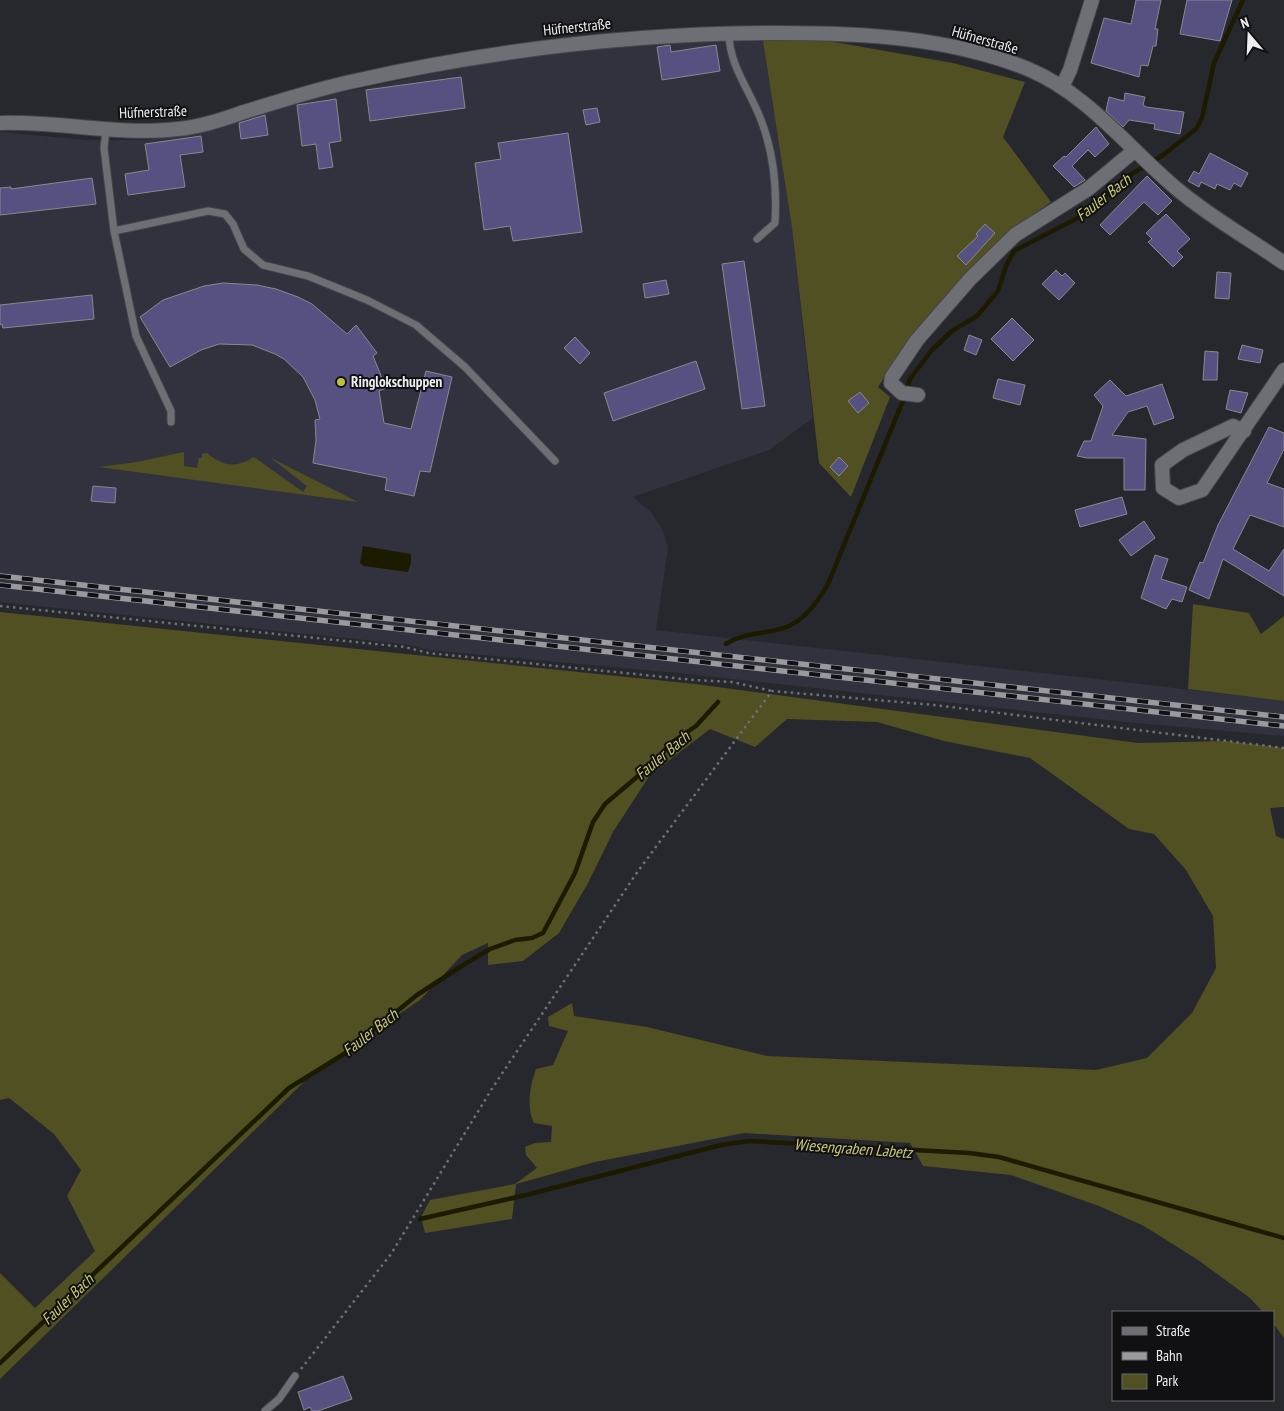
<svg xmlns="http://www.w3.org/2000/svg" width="1284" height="1411" viewBox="0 0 1284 1411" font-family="'PT Sans Narrow',sans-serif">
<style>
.built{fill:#32323e}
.green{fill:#515022}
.water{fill:#1c1b00}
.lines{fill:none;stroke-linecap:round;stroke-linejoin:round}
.stream{stroke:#1c1b00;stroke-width:4.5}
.building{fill:#555282;stroke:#88888f}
.lane-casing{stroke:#45454b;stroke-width:9}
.street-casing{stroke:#45454b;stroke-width:16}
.path{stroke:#6f6f75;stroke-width:2.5;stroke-dasharray:2.5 4;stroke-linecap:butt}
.lane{stroke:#6e6e75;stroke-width:7}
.street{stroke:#6e6e75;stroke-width:14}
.rail-casing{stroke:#99999e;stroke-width:5.5}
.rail{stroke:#111113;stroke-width:4;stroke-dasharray:11;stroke-linecap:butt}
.poi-dot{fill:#c1bd3f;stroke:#111113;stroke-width:2}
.labels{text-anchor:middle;stroke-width:4;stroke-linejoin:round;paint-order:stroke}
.street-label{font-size:15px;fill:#eeeef2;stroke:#111113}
.poi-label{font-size:15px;font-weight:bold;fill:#eeeef2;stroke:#111113;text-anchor:start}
.water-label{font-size:16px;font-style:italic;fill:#ccca75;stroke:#111113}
</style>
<rect width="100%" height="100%" fill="#27272e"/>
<path class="built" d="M 763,41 L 792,228 L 813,418 L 769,450 L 633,497 L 651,512 L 662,529 L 668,547 L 656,630 L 1098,679 L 1284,701 L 1284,736 L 1127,722 L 687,674 L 430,650 L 404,644 L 0,602 L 0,132 L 87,140 L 145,140 L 184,136 L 217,128 L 299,102 L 463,67 L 547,54 L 670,42 Z"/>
<path class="green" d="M 763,41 L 829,41 L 953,63 L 1025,82 L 1003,137 L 1051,202 L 1011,230 L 908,342 L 878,387 L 890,397 L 851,497 L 819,463 L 792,228 Z
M 184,452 L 184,466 L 197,468 L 199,458 L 202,458 L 202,454 L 207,453 C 223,467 237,468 254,457 L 303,492 L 307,486 L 271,458 L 358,502 L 99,467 L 137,462 Z
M 1193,604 L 1249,613 L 1261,634 L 1284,616 L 1284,701 L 1188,689 Z
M 0,612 L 695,684 L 1138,743 L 1225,741 L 1284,748 L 1284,807 L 1270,808 L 1276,836 L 1284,839 L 1284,1338 L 1273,1323 L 1273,1312 L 1263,1312 L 1250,1298 L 1198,1260 L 1144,1226 L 1099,1206 L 1011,1175 L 923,1166 L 910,1143 L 744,1133 L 595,1162 L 516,1184 L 512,1219 L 425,1233 L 421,1217 L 430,1200 L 515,1184 L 537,1168 L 526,1155 L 525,1147 L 535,1143 L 551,1142 L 552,1126 L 534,1123 C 526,1107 530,1086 536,1069 L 553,1065 L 568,1031 L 549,1026 L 548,1017 L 572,1003 L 574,1016 L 647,1027 L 767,1056 L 1096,1070 L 1147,1058 L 1192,1013 L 1216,968 L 1213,916 L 1186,870 L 1154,834 L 1129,829 L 1030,758 L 944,741 L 877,722 L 787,719 L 755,747 L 710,729 L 650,775 L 613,832 L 588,883 L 559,933 L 523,961 L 488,965 L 488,943 L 462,955 L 420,1000 L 316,1070 L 0,1379 L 0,1273 L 35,1308 L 95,1251 L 67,1196 L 81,1170 L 54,1134 L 9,1098 L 0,1100 Z"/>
<path class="water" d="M 363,546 L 411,554 L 411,563 L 408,572 L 364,566 L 360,563 Z"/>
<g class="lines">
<path class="stream" d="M 907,388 L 910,379 L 931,351 L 952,331 L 977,316 L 998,291 L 1006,266 L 1014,251 L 1087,213 L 1122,180 L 1163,155 L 1196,129 L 1202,118 L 1214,63 L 1243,0
M 726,644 C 746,631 768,635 789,626 C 807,618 819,600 828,584 L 904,398
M 420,1219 L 526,1195 L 721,1145 L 748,1141 L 969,1153 L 999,1157 L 1284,1238
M 0,1363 L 289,1088 L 344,1054 L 417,995 L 460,967 L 490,949 L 515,940 L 532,938 L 543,933 L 575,873 L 593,822 L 605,804 L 651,765 L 671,743 L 696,726 L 718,702"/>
</g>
<path class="building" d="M 1136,0 L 1161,0 L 1155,29 L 1158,29 L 1156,46 L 1153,46 L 1148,66 L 1141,65 L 1139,77 L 1091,63 L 1104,18 L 1131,24 Z
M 1187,0 L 1232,0 L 1220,41 L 1180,34 Z
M 670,45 L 671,52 L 716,45 L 720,71 L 662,80 L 657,47 Z
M 461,77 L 465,108 L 370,121 L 366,90 Z
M 1125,93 L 1145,97 L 1143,105 L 1146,107 L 1184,112 L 1180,134 L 1154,129 L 1155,124 L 1129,120 L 1123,127 L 1106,111 L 1109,97 L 1124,101 Z
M 336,99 L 341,141 L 329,143 L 333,167 L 319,169 L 316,144 L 302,146 L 297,105 Z
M 597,108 L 600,122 L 586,125 L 583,110 Z
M 265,115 L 268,135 L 241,139 L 239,123 Z
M 1096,127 L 1109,144 L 1095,157 L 1088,150 L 1072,166 L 1085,180 L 1074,187 L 1053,166 L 1064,156 L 1066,157 Z
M 568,133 L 582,232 L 513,241 L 510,226 L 484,230 L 475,163 L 501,159 L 498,143 Z
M 201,136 L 203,152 L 180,155 L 185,187 L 128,195 L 125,174 L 149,170 L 145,144 Z
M 1210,153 L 1248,173 L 1241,187 L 1234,183 L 1230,190 L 1217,184 L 1215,189 L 1201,182 L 1199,187 L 1188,181 L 1194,171 L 1199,174 Z
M 1147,176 L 1172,201 L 1158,215 L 1144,202 L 1110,235 L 1100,225 Z
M 92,178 L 96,204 L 0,215 L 0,188 L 11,187 L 11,189 Z
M 1166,214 L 1190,239 L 1177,251 L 1183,257 L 1173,267 L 1148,242 L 1152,239 L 1146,233 Z
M 985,224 L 995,233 L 966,265 L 957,256 L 978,236 L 976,234 Z
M 744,261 L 765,406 L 742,409 L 722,264 Z
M 1056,270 L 1062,276 L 1065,273 L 1075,283 L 1059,300 L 1042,284 Z
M 1217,272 L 1231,273 L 1229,299 L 1215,298 Z
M 666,280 L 669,294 L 645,298 L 643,284 Z
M 223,283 L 257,285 L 276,289 L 298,297 L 312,304 L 347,334 L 356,325 L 377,353 L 373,356 L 386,388 L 379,391 L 384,423 L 411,429 L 426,371 L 452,377 L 430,472 L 420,471 L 414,496 L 385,490 L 387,478 L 313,463 L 316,440 L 315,420 L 320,419 L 315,400 L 303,377 L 284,359 L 275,354 L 252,345 L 219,344 L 201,350 L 170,367 L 140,317 L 163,300 L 204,286 Z
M 92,295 L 94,319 L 3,328 L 2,324 L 0,325 L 0,305 Z
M 1012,318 L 1034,340 L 1013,361 L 991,339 Z
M 969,335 L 982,340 L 976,355 L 964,350 Z
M 575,337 L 590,353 L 580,364 L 564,348 Z
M 1242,345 L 1263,350 L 1260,363 L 1238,359 Z
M 1205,351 L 1218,352 L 1217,380 L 1203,380 Z
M 696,361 L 705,389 L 613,421 L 604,393 Z
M 998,379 L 1025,385 L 1020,405 L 993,398 Z
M 1110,380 L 1126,396 L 1162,384 L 1174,418 L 1154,425 L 1147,406 L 1128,412 L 1112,435 L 1146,439 L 1145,490 L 1124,490 L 1124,458 L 1087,458 L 1077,456 L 1084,441 L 1091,441 L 1103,406 L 1094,395 Z
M 1230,390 L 1248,393 L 1241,413 L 1226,409 Z
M 860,392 L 869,403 L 858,413 L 848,401 Z
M 1269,427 L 1284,433 L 1284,449 L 1267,483 L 1284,489 L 1284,527 L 1250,515 L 1233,549 L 1269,571 L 1284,549 L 1284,596 L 1223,559 L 1209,599 L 1189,590 L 1200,562 L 1203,563 L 1218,525 Z
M 839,457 L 848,466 L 839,476 L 830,467 Z
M 93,486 L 116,488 L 115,503 L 91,501 Z
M 1122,497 L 1127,514 L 1080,527 L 1075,510 Z
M 1144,521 L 1155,538 L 1131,556 L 1119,540 Z
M 1155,555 L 1168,559 L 1161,579 L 1187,587 L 1182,602 L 1172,599 L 1166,609 L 1141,598 Z
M 343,1376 L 352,1399 L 318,1411 L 312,1411 L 310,1407 L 304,1410 L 298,1392 Z"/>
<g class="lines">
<defs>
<path id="lane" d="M 729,33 C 729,66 750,90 761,120 C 773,151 777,189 775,223 L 757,239
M 106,129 L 104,148 L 114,231 L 136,336 L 171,411 L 171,422
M 114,231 L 208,211 L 225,214 L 233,224 L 244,249 L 263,265 L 308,276 L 367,300 L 416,325 L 465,367 L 555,461
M 265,1411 L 279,1399 L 295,1376"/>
<path id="street" d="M 1062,87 L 1070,70 L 1092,0
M 0,123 C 59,121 119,136 178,129 C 201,127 223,119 244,112 C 279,101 314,90 350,82 C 491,50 633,33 778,33 C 862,33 949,37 1028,69 C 1088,94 1128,148 1177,189 C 1210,217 1248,238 1284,263
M 918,395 L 902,393 L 891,383 L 892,377 L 917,340 L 970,279 L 1015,235 L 1088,189 L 1135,150
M 1244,431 L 1233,426 L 1183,450 L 1162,465 L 1163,488 L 1179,498 L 1202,490 L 1284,370"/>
</defs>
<use href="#lane" class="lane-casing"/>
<use href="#street" class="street-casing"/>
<path class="path" d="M 0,606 L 405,647 L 428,653 L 694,680 L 732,682 L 772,691
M 301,1369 L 391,1254 L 493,1087 L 638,871 L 772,691 L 934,705 L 1284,748"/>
<use href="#lane" class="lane"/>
<use href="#street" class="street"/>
<defs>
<path id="rail" d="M 0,576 L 1284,717
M 0,585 L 1284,726"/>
</defs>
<use href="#rail" class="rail-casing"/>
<use href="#rail" class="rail"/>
</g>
<circle class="poi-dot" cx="341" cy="382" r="5"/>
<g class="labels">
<g class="street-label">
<text transform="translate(577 27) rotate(-6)" y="5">Hüfnerstraße</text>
<text transform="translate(985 40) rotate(16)" y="5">Hüfnerstraße</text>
<text transform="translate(153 112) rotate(-2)" y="5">Hüfnerstraße</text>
</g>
<g class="poi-label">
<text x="351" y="387">Ringlokschuppen</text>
</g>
<g class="water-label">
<text transform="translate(1103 197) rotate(-38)" y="6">Fauler Bach</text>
<text transform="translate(662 755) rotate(-40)" y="6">Fauler Bach</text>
<text transform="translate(370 1032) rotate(-38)" y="6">Fauler Bach</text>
<text transform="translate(853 1148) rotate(4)" y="6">Wiesengraben Labetz</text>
<text transform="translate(67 1299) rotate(-44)" y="6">Fauler Bach</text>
</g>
</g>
<rect x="1112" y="1311" width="162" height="90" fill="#111113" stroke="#69696c"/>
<rect x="1122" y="1327" width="25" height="8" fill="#6e6e75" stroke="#69696c"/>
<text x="1156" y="1336" font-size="15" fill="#eeeef2">Straße</text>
<rect x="1122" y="1352" width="25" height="8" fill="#99999e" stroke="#69696c"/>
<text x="1156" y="1361" font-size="15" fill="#eeeef2">Bahn</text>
<rect x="1122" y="1374" width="25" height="15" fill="#515022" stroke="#69696c"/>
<text x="1156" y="1386" font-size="15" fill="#eeeef2">Park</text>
<g transform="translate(1249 35) rotate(341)" stroke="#111113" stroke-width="4" paint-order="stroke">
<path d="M0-4L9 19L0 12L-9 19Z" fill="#eeeef2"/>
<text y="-8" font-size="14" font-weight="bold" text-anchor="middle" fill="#eeeef2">N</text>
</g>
</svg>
